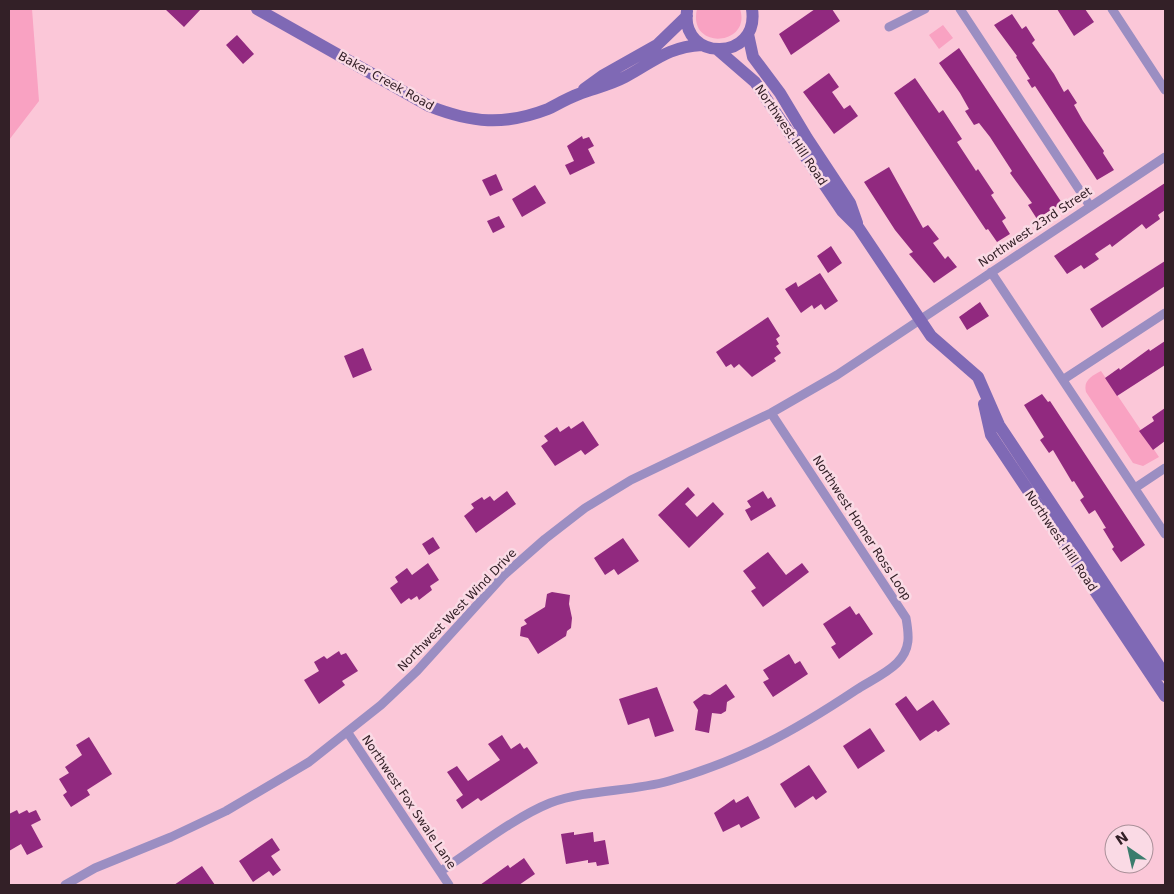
<svg xmlns="http://www.w3.org/2000/svg" width="1174" height="894" viewBox="0 0 1174 894" font-family="'DejaVu Sans',sans-serif">
<style>
.green{fill:#f9a2c2}
.building{fill:#91297f}
.lines{fill:none;stroke-linecap:round;stroke-linejoin:round}
.street{stroke:#9b8ec2;stroke-width:9}
.secondary{stroke:#7f69b5;stroke-width:12}
.labels{text-anchor:middle;stroke-width:5;stroke-linejoin:round;paint-order:stroke}
.street-label{font-size:12px;fill:#332027;stroke:#fadae5}
</style>
<rect width="100%" height="100%" fill="#fbc7d8"/>
<path class="green" d="M 9,9 L 32,9 L 39,101 L 9,140 Z
M 697,9 L 740,9 C 752,46 687,51 697,9 Z
M 943,25 L 953,38 L 939,49 L 929,35 Z
M 1101,371 L 1159,457 L 1143,466 L 1133,463 L 1086,392 C 1083,380 1092,376 1101,371 Z"/>
<path class="building" d="M 165,9 L 201,9 L 184,27 Z
M 815,9 L 832,9 L 840,21 L 791,55 L 779,34 Z
M 1057,9 L 1085,9 L 1094,22 L 1074,36 Z
M 1012,14 L 1022,29 L 1026,26 L 1035,40 L 1032,43 L 1054,74 L 1064,92 L 1068,89 L 1077,103 L 1074,105 L 1083,121 L 1104,151 L 1103,153 L 1114,170 L 1097,180 L 1035,86 L 1032,88 L 1027,80 L 1030,79 L 1016,57 L 1017,56 L 994,25 Z
M 237,35 L 254,54 L 243,64 L 226,45 Z
M 959,48 L 1062,203 L 1037,219 L 1028,205 L 1032,203 L 1010,173 L 1012,171 L 990,137 L 979,123 L 974,125 L 965,111 L 969,109 L 960,93 L 939,63 Z
M 829,73 L 839,87 L 832,92 L 844,109 L 850,105 L 858,116 L 834,134 L 803,92 Z
M 915,78 L 939,113 L 943,110 L 962,139 L 957,142 L 976,171 L 978,169 L 994,193 L 991,195 L 1006,218 L 1002,221 L 1010,234 L 997,242 L 988,229 L 986,230 L 894,93 Z
M 582,136 L 583,139 L 589,137 L 594,146 L 588,149 L 595,163 L 570,175 L 565,165 L 574,161 L 567,146 Z
M 889,167 L 923,228 L 928,225 L 939,239 L 933,243 L 945,259 L 948,256 L 957,267 L 934,283 L 909,254 L 913,252 L 895,230 L 864,182 Z
M 496,174 L 503,190 L 490,196 L 482,180 Z
M 1165,183 L 1165,210 L 1158,215 L 1160,219 L 1146,229 L 1142,224 L 1112,247 L 1110,244 L 1095,254 L 1099,259 L 1084,269 L 1081,265 L 1067,274 L 1054,256 Z
M 535,185 L 546,203 L 522,217 L 512,199 Z
M 499,216 L 505,227 L 493,233 L 487,221 Z
M 831,246 L 842,263 L 828,273 L 817,256 Z
M 1165,261 L 1165,286 L 1102,328 L 1090,309 Z
M 820,273 L 838,301 L 825,310 L 821,304 L 814,309 L 812,305 L 801,313 L 785,289 L 796,282 L 798,287 Z
M 980,302 L 989,316 L 967,330 L 959,317 Z
M 768,317 L 780,336 L 776,339 L 779,344 L 776,346 L 781,353 L 774,358 L 776,361 L 752,377 L 739,364 L 734,368 L 731,364 L 726,367 L 716,352 Z
M 1165,341 L 1165,365 L 1117,396 L 1105,378 L 1119,368 L 1120,370 L 1149,349 L 1150,351 Z
M 363,348 L 372,370 L 353,378 L 344,356 Z
M 1042,394 L 1048,402 L 1050,401 L 1145,545 L 1121,562 L 1112,549 L 1114,547 L 1103,529 L 1106,528 L 1095,510 L 1089,514 L 1080,500 L 1084,497 L 1074,481 L 1072,482 L 1053,450 L 1049,453 L 1040,440 L 1044,437 L 1024,405 Z
M 1165,408 L 1165,441 L 1153,450 L 1139,431 L 1154,421 L 1152,417 Z
M 583,421 L 599,445 L 585,455 L 581,450 L 555,466 L 541,446 L 548,441 L 544,436 L 557,427 L 560,432 L 569,426 L 571,429 Z
M 688,487 L 695,495 L 685,504 L 697,517 L 713,502 L 724,514 L 689,548 L 658,515 Z
M 507,491 L 516,504 L 476,533 L 464,516 L 474,508 L 471,504 L 482,497 L 484,500 L 490,496 L 494,501 Z
M 763,491 L 768,499 L 771,497 L 776,506 L 751,521 L 745,510 L 751,507 L 747,501 Z
M 433,537 L 440,548 L 429,555 L 422,544 Z
M 623,538 L 639,561 L 618,575 L 614,569 L 605,575 L 594,558 Z
M 768,552 L 786,575 L 802,563 L 809,572 L 763,607 L 751,591 L 756,588 L 743,571 Z
M 428,563 L 439,580 L 430,586 L 432,590 L 419,600 L 417,596 L 411,600 L 409,598 L 401,604 L 390,588 L 398,582 L 395,577 L 407,568 L 412,575 Z
M 552,592 L 570,595 L 569,604 L 572,618 L 571,628 L 567,631 L 566,636 L 538,654 L 528,638 L 520,636 L 521,627 L 527,624 L 524,620 L 545,607 L 547,594 Z
M 850,606 L 856,615 L 859,613 L 873,634 L 839,659 L 831,647 L 836,644 L 823,624 Z
M 339,651 L 341,655 L 346,653 L 358,671 L 342,681 L 345,685 L 319,704 L 304,680 L 319,671 L 314,662 L 324,656 L 327,659 Z
M 789,654 L 795,664 L 800,661 L 808,674 L 773,697 L 763,682 L 769,679 L 763,670 Z
M 726,684 L 735,697 L 727,702 L 726,711 L 721,714 L 712,713 L 709,733 L 695,730 L 698,710 L 693,702 L 704,694 L 710,695 Z
M 657,687 L 674,731 L 655,737 L 649,718 L 628,725 L 619,699 Z
M 906,696 L 917,711 L 933,700 L 950,724 L 938,732 L 936,730 L 920,741 L 895,704 Z
M 870,728 L 885,751 L 858,769 L 843,746 Z
M 502,735 L 511,749 L 520,743 L 524,749 L 527,747 L 538,763 L 481,801 L 478,798 L 462,809 L 456,800 L 463,795 L 447,772 L 457,766 L 468,781 L 500,760 L 488,744 Z
M 89,737 L 112,774 L 87,790 L 90,795 L 71,807 L 63,795 L 67,792 L 59,779 L 69,773 L 65,767 L 82,755 L 76,745 Z
M 809,765 L 827,792 L 816,800 L 813,796 L 795,808 L 780,784 Z
M 748,796 L 760,818 L 741,828 L 739,824 L 723,832 L 714,813 L 734,799 L 736,803 Z
M 17,810 L 19,814 L 27,810 L 29,813 L 36,810 L 41,820 L 31,825 L 43,847 L 27,855 L 21,844 L 9,851 L 9,814 Z
M 574,832 L 574,835 L 593,832 L 594,842 L 605,840 L 609,864 L 597,866 L 596,862 L 588,863 L 588,860 L 566,864 L 561,834 Z
M 272,838 L 280,850 L 271,856 L 281,870 L 273,876 L 269,871 L 253,882 L 239,861 Z
M 524,858 L 535,874 L 519,885 L 480,885 L 508,865 L 510,868 Z
M 202,866 L 215,885 L 174,885 Z"/>
<g class="lines">
<path class="street" d="M 960,9 L 1090,206
M 1112,9 L 1165,90
M 889,27 L 925,9
M 991,272 L 1165,534
M 1064,379 L 1165,313
M 1135,488 L 1165,468
M 348,733 L 449,885
M 441,871 C 473,850 515,817 550,803 C 588,789 630,792 669,781 C 742,760 793,732 856,690 C 868,682 886,674 897,663 C 911,649 909,635 906,618 L 771,413
M 65,885 L 95,868 L 171,837 L 226,811 L 309,762 L 381,705 L 417,671 L 504,575 L 545,539 L 585,508 L 631,480 L 771,413 L 837,375 L 1165,157"/>
<path class="secondary" d="M 257,9 L 429,106 C 472,123 504,126 548,109 C 558,104 568,98 579,94 C 595,88 610,85 625,77 C 655,61 667,47 702,45
M 687,11 C 680,62 760,62 752,9
M 748,34 L 753,57 L 780,93 L 807,138 L 850,203 L 857,223
M 718,50 L 755,82 L 842,211 L 858,227 L 931,336 L 978,377 L 999,425 L 1165,675
M 584,89 L 602,76 L 657,45 L 687,16
M 984,404 L 991,435 L 1165,696"/>
</g>
<g class="labels">
<g class="street-label">
<text transform="translate(386 81) rotate(29)" y="4">Baker Creek Road</text>
<text transform="translate(791 135) rotate(56)" y="4">Northwest Hill Road</text>
<text transform="translate(1035 227) rotate(-34)" y="4">Northwest 23rd Street</text>
<text transform="translate(862 528) rotate(57)" y="4">Northwest Homer Ross Loop</text>
<text transform="translate(1061 541) rotate(56)" y="4">Northwest Hill Road</text>
<text transform="translate(457 610) rotate(-46)" y="4">Northwest West Wind Drive</text>
<text transform="translate(409 802) rotate(56)" y="4">Northwest Fox Swale Lane</text>
</g>
</g>
<rect width="1174" height="894" fill="none" stroke="#332027" stroke-width="20"/>
<g transform="translate(1129 849) rotate(326)"><circle r="24" fill="#fadae5" stroke="#aa9099"/>
<path d="M0-4L9 19L0 12L-9 19Z" fill="#3b7c6d"/>
<text y="-8" font-size="14" font-weight="bold" text-anchor="middle" fill="#332027">N</text>
</g>
</svg>
